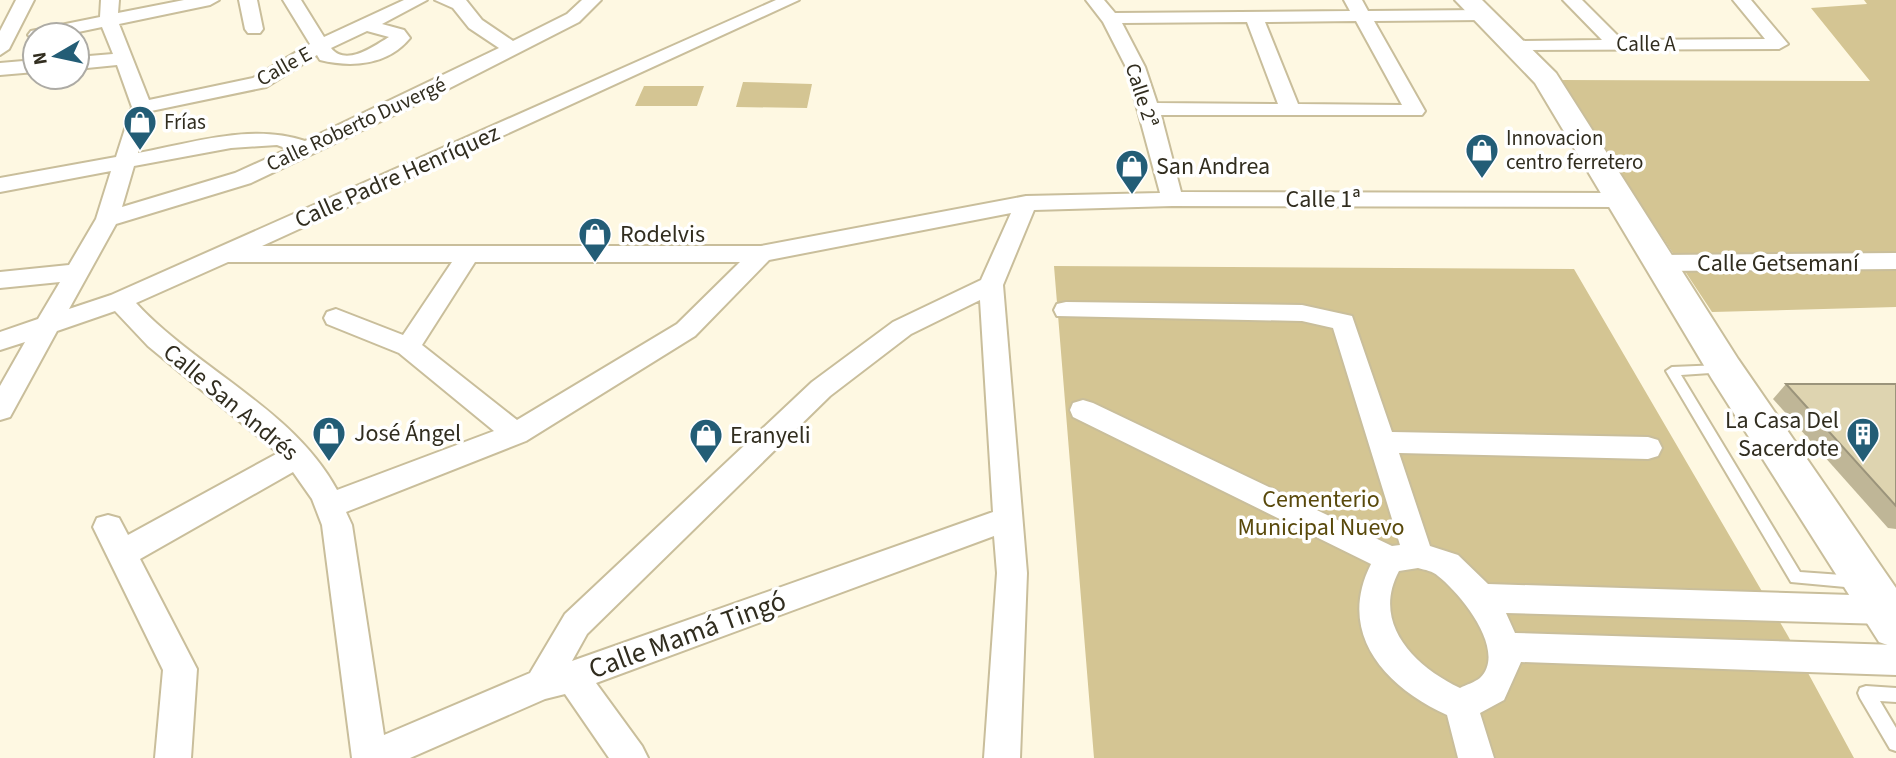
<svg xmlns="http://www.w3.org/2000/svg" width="1896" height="758" viewBox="0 0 1896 758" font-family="'Source Sans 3',sans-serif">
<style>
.green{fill:#d4c593}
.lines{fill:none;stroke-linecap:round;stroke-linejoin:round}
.lane-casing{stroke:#c9be9b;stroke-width:4}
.street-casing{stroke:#c9be9b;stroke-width:4}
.primary-casing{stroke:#c9be9b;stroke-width:4}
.lane{fill:#fff;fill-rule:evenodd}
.street{fill:#fff;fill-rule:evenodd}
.primary{fill:#fff;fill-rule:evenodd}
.wall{fill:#bfb697}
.building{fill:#ded4b0;stroke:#9b947b;stroke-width:2}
.labels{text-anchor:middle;stroke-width:7;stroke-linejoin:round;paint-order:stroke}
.far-street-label{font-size:21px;fill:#312d1f;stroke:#fff}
.far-poi-label{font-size:21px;fill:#312d1f;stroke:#fff;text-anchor:start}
.poi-label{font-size:24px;fill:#312d1f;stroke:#fff;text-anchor:start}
.street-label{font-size:24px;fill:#312d1f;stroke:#fff}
.park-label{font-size:24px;fill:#59490b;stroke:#fff}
.near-street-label{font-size:28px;fill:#312d1f;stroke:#fff}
</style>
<rect width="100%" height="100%" fill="#fef8e2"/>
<path class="green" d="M 1864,0 L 1896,0 L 1896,307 L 1712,312 L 1558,80 L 1870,81 L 1811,8 L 1867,4 Z
M 743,82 L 812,84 L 807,108 L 736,107 Z
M 644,86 L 704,86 L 697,106 L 635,106 Z
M 1054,266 L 1574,269 L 1788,636 L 1854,758 L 1094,758 Z"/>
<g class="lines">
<defs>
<path id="lane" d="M 1721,365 L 1725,366 L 1727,369 L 1725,372 L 1681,375 L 1800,572 L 1856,576 L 1861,578 L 1863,582 L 1861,586 L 1856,588 L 1791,582 L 1666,371 L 1672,367 Z
M 1866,686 L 1896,688 L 1896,702 L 1880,701 L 1896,728 L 1896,751 L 1890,749 L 1860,698 L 1858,693 L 1860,688 Z"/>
<path id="street" d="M 16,0 L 34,0 L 9,49 L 0,55 L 0,31 Z
M 101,0 L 119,0 L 118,13 L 184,0 L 219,0 L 210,5 L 119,24 L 149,100 L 253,78 L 310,44 L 283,0 L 301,0 L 324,37 L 404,0 L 427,0 L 382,24 L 404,30 L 410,38 C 388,65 352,68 320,60 L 317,55 L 266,87 L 151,111 L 138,153 C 192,143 252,123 305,141 L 499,48 L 469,28 L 453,8 L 435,0 L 466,0 L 482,20 L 513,41 L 567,14 L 582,0 L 601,0 L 579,22 L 436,95 L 251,183 L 116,224 L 69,309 L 111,295 L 776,0 L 799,0 L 262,246 L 761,246 L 1026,196 L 1160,193 L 1126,67 L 1103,22 L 1086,0 L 1104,0 L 1115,13 L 1350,11 L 1344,0 L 1362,0 L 1368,11 L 1483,10 L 1492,15 L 1483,20 L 1374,21 L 1425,111 L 1422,115 L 1161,115 L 1181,192 L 1621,193 L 1632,200 L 1621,207 L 1172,206 L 1034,210 L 1003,285 L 1027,573 L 1020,758 L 984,758 L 997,573 L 994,536 L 596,683 L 642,746 L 648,758 L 609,758 L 565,694 L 545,699 L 410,758 L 352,758 L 322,525 L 312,499 L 293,472 L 140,559 L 197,669 L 191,758 L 155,758 L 163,670 L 93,527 L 97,518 L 108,515 L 119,518 L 128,535 L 278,453 L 148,346 L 115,311 L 57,331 L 10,417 L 0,420 L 0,386 L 25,342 L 0,350 L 0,332 L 38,319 L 60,282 L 0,288 L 0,272 L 69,265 L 96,219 L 111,171 L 0,192 L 0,178 L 116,157 L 132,107 L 117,65 L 77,69 L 77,57 L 113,54 L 102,27 L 64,35 L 35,35 L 35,40 L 28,35 L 31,31 L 100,17 ZM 1356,21 L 1402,105 L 1298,104 L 1265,22 ZM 1247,22 L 1278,104 L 1157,103 L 1145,67 L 1122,23 ZM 367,31 L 389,37 C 374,46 346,67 331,48 ZM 277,145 L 288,149 L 235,173 L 122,207 L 134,166 L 231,148 ZM 1011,213 L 981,280 L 893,322 L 812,382 L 565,614 L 530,673 L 384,735 L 352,525 L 346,512 L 526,441 L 695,336 L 769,260 ZM 228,262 L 452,262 L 403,335 L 336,309 L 327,312 L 324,318 L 327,324 L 399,353 L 494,431 L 337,490 C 293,409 198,370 136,303 ZM 475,262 L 740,262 L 677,324 L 517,420 L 422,345 ZM 980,300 L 993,512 L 572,661 L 587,634 L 830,396 L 911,334 Z
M 239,0 L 257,0 L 263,29 L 260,33 L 248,33 L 245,29 Z
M 1563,0 L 1582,0 L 1622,40 L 1765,39 L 1733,0 L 1751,0 L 1788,44 L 1779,49 L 1507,50 L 1504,46 L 1507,42 L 1513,41 L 1602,40 Z
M 35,60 L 35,72 L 0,75 L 0,63 Z
M 1896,253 L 1896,269 L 1659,271 L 1651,268 L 1647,263 L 1651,258 L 1659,255 Z
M 1066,302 L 1302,305 L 1352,316 L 1392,432 L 1648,437 L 1658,440 L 1662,448 L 1658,456 L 1648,459 L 1399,453 L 1430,546 L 1458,555 L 1488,584 L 1885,596 L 1896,600 L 1896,620 L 1885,624 L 1506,613 L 1515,633 L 1896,645 L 1896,675 L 1521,662 L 1504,700 L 1480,713 L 1494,758 L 1458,758 L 1447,715 C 1385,687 1336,633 1371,564 L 1073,417 L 1070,410 L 1073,403 L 1083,400 L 1093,403 L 1392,546 L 1400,545 L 1333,328 L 1302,321 L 1057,316 L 1054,310 L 1057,304 ZM 1418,568 C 1425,570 1433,571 1438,576 C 1460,593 1508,651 1480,678 C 1475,682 1466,685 1460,688 C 1414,666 1371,623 1399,571 Z"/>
<path id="primary" d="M 1455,0 L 1482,0 L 1556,73 L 1738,359 L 1896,588 L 1896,648 L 1879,642 L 1712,379 L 1535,83 Z"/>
</defs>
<use href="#lane" class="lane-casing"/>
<use href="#street" class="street-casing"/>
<use href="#primary" class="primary-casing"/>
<use href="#lane" class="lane"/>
<use href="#street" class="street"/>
<use href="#primary" class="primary"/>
</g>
<path class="wall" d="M 1786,384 L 1896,384 L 1896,529 L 1888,528 L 1773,399 Z"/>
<path class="building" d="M 1786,384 L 1896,384 L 1896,506 Z"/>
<defs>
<symbol id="shop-pin" viewBox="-11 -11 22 30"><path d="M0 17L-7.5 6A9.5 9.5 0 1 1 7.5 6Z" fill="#235d76" stroke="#fff"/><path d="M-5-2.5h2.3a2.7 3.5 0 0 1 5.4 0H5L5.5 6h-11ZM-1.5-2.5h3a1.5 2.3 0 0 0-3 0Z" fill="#fff"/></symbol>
<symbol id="building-pin" viewBox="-11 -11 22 30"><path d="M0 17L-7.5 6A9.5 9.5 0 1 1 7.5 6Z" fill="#235d76" stroke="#fff"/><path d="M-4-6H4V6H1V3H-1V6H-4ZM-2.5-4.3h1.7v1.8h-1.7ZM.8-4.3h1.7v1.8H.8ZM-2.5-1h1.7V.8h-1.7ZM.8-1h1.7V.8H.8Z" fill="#fff"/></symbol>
</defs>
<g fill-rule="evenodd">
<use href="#shop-pin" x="121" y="103" width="38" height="52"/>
<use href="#shop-pin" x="1463" y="131" width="38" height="52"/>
<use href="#shop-pin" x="1113" y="147" width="38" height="52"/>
<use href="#shop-pin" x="576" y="215" width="38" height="52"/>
<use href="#shop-pin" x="310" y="414" width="38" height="52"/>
<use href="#building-pin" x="1844" y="415" width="38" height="52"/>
<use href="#shop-pin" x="687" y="416" width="38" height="52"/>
</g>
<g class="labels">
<g class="far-street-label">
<text x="1646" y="51">Calle A</text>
<text transform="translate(284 66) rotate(-29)" y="7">Calle E</text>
<text transform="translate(1142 95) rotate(72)" y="7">Calle 2ª</text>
<text transform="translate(356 124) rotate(-25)" y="7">Calle Roberto Duvergé</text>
</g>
<g class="far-poi-label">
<text x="164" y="129">Frías</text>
<text x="1506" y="145">Innovacion<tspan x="1506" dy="24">centro ferretero</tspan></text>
</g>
<g class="poi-label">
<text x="1156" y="174">San Andrea</text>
<text x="620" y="242">Rodelvis</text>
<text x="1839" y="428" text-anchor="end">La Casa Del<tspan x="1839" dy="28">Sacerdote</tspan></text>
<text x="354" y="441">José Ángel</text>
<text x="730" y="443">Eranyeli</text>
</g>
<g class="street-label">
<text transform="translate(397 176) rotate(-24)" y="8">Calle Padre Henríquez</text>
<text x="1323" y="207">Calle 1ª</text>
<text x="1778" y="271">Calle Getsemaní</text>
<text transform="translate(231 402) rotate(40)" y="8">Calle San Andrés</text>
</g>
<g class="park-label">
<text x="1321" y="507">Cementerio<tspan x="1321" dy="28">Municipal Nuevo</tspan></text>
</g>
<g class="near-street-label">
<text transform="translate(687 634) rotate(-20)" y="10">Calle Mamá Tingó</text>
</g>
</g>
<g transform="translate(56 56) rotate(261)"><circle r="33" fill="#ffffff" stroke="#adaba5" stroke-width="2"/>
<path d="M0-5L12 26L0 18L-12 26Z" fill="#235d76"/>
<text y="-10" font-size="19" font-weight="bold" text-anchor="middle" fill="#312d1f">N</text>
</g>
</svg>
